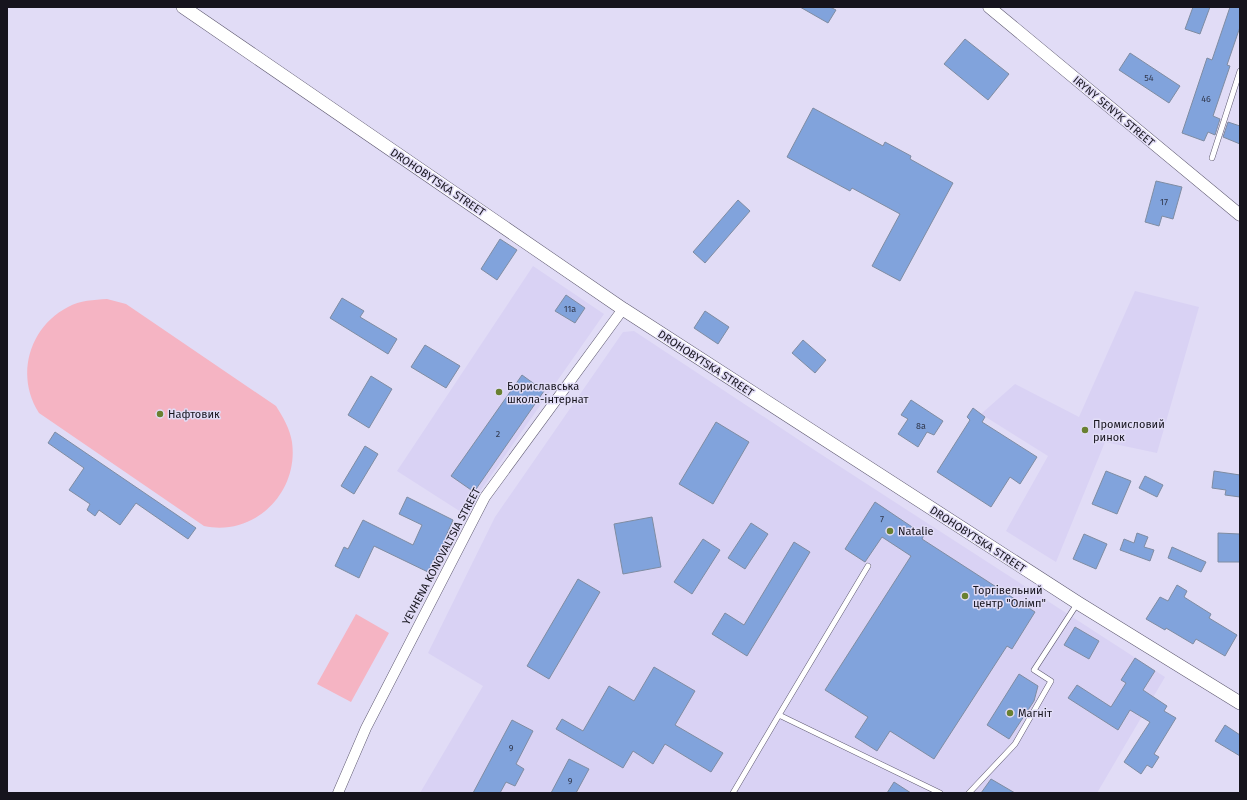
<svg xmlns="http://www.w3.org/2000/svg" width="1247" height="800" viewBox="0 0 1247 800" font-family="'Fira Sans',sans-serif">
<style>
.built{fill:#d9d2f4}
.green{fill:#f5b4c3}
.building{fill:#81a3dc;stroke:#7f8ca2}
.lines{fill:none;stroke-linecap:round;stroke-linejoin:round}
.service-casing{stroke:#605b72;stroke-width:6}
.minor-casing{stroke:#605b72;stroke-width:11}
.tertiary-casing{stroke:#605b72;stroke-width:13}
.secondary-casing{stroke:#605b72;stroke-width:14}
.service{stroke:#fff;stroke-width:5}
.minor{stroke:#fff;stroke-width:10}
.tertiary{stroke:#fff;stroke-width:12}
.secondary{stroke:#fff;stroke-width:13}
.poi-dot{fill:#698031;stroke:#e1dcf6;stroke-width:1.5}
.labels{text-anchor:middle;stroke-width:3;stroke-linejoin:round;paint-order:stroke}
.number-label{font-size:9px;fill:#31384d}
.street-label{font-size:11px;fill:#16141d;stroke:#e1dcf6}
.poi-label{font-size:11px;fill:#16141d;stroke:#e1dcf6;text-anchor:start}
</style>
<rect width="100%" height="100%" fill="#e1dcf6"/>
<path class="built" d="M 533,266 L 604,314 L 474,500 L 461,512 L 397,471 Z
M 1135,291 L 1199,307 L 1157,453 L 1105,442 L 1056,562 L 1006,531 L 1048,456 L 981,414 L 1015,384 L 1079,417 Z
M 634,331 L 802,442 L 1165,677 L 1097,793 L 420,793 L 483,686 L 428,653 L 495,517 L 623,332 Z"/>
<path class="green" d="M 107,299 L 126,304 L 276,406 C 283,417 290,429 292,442 C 299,493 254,537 204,526 L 39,413 C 15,376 29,327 68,307 C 80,300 94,300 107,299 Z
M 356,614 L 389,633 L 351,702 L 317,684 Z"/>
<path class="building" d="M 800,7 L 830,7 L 836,10 L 828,23 Z
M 1193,7 L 1210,7 L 1200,34 L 1185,29 Z
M 1230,7 L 1240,7 L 1240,27 L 1227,65 L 1230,66 L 1213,116 L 1220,119 L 1215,135 L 1208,132 L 1204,141 L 1182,133 L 1207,58 L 1212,60 Z
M 965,39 L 1009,74 L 988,100 L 944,64 Z
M 1130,53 L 1180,86 L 1169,103 L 1119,70 Z
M 813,108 L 883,146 L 885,142 L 911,156 L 910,159 L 953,183 L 900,281 L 872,266 L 900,214 L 852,188 L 850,191 L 787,157 Z
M 1228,122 L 1240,126 L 1240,144 L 1223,137 Z
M 1156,181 L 1182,187 L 1173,219 L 1162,216 L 1159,226 L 1145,222 Z
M 738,200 L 750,211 L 705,263 L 693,252 Z
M 500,239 L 517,250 L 497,280 L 481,269 Z
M 566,295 L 585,308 L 575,323 L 555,311 Z
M 342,298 L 364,311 L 360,317 L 397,339 L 388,354 L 330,318 Z
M 705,311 L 729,327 L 718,344 L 694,328 Z
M 803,340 L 826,360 L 815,373 L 792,353 Z
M 425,345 L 460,366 L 446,388 L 411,367 Z
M 522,375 L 544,391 L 474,492 L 451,476 Z
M 371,376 L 392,389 L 369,428 L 348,415 Z
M 911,400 L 943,421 L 934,435 L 927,432 L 918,447 L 898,434 L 908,419 L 901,415 Z
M 973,408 L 985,417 L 982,422 L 1037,457 L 1020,484 L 1010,477 L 991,507 L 937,472 L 970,420 L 967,417 Z
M 716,422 L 749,442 L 713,504 L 679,484 Z
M 55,432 L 196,528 L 188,539 L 136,503 L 120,525 L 99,510 L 95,516 L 87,510 L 90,504 L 69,490 L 84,468 L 48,443 Z
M 365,446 L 378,454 L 354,494 L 341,486 Z
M 1106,471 L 1131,481 L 1117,514 L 1092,504 Z
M 1214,471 L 1240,475 L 1240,497 L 1225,495 L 1226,490 L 1212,488 Z
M 1145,476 L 1163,485 L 1157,497 L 1139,488 Z
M 407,497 L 453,520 L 446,536 L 449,538 L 440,557 L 436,556 L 428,572 L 374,546 L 359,578 L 335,566 L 344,547 L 348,549 L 363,520 L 413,545 L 422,525 L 399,514 Z
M 875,502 L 924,535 L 922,539 L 1035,612 L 1012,649 L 1007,646 L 934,759 L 890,731 L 877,751 L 855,737 L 868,717 L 825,690 L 911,556 L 882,537 L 865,562 L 845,549 Z
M 652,517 L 661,567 L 623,574 L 614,524 Z
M 751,523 L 768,534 L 745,569 L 728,558 Z
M 1137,533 L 1148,537 L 1144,547 L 1154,550 L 1150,561 L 1120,550 L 1124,539 L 1134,543 Z
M 1218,533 L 1240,534 L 1240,562 L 1218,562 Z
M 1084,534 L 1107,544 L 1096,569 L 1073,559 Z
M 703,539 L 720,550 L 692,594 L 674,582 Z
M 794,542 L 810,552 L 747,656 L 712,634 L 725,613 L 744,625 Z
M 1172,547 L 1206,562 L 1201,572 L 1168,558 Z
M 578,579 L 600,592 L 549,679 L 527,666 Z
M 1177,585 L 1187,591 L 1184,597 L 1211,614 L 1209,618 L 1237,635 L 1225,656 L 1196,639 L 1193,644 L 1166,628 L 1165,630 L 1146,619 L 1160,597 L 1168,601 Z
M 1075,627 L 1099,641 L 1089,659 L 1064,645 Z
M 1135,658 L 1155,671 L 1143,690 L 1167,706 L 1164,711 L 1176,718 L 1154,754 L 1159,757 L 1152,768 L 1147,765 L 1141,774 L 1124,762 L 1150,722 L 1130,710 L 1118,730 L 1068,698 L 1077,685 L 1111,707 L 1126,683 L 1121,680 Z
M 654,667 L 695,691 L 675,725 L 723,753 L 711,772 L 665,744 L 653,764 L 633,751 L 623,768 L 556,729 L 562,719 L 583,731 L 609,686 L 634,701 Z
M 1019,674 L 1038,686 L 1034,701 L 1009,739 L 987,725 Z
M 512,720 L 533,731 L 516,764 L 524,769 L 515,786 L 506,782 L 500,793 L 473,793 Z
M 1225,725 L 1240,735 L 1240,756 L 1215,741 Z
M 569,759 L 589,769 L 576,793 L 551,793 Z
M 991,779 L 1015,793 L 981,793 Z
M 894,782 L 911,793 L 887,793 Z"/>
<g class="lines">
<defs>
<path id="service" d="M 1212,158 L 1240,71
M 779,715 L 868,566
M 733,793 L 779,715 L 940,793
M 969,793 L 1015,744 L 1051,681 L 1034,670 L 1077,604"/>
<path id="minor" d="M 338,793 L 366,728 L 485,497 L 623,309"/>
<path id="tertiary" d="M 989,7 L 1240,215"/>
<path id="secondary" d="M 183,7 L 623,309 L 1078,603 L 1240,703"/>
</defs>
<use href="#service" class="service-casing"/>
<use href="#minor" class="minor-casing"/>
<use href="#tertiary" class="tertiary-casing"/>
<use href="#secondary" class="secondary-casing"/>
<use href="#service" class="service"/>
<use href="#minor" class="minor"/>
<use href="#tertiary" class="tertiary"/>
<use href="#secondary" class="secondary"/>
</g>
<g class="poi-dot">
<circle cx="499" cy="392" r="4"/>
<circle cx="160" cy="414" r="4"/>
<circle cx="1085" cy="430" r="4"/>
<circle cx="890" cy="531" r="4"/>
<circle cx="965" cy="596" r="4"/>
<circle cx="1010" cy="713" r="4"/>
</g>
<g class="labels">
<g class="number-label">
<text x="1149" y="81">54</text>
<text x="1206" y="102">46</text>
<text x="1164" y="205">17</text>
<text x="570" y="312">11а</text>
<text x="921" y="429">8а</text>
<text x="498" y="437">2</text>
<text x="882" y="522">7</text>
<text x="511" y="751">9</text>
<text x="570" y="784">9</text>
</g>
<g class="street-label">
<text transform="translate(1114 111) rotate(40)" y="4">IRYNY SENYK STREET</text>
<text transform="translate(438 182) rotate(34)" y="4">DROHOBYTSKA STREET</text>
<text transform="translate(706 363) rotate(33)" y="4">DROHOBYTSKA STREET</text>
<text transform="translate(978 539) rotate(33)" y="4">DROHOBYTSKA STREET</text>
<text transform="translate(441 556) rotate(-62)" y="4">YEVHENA KONOVALTSIA STREET</text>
</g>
<g class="poi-label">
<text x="507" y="390">Бориславська<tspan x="507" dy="13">школа-інтернат</tspan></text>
<text x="168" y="418">Нафтовик</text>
<text x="1093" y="428">Промисловий<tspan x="1093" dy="13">ринок</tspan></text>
<text x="898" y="535">Natalie</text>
<text x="973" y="594">Торгівельний<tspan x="973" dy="13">центр "Олімп"</tspan></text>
<text x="1018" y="717">Магніт</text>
</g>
</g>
<rect width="1247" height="800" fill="none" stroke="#16141d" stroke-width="16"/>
</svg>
